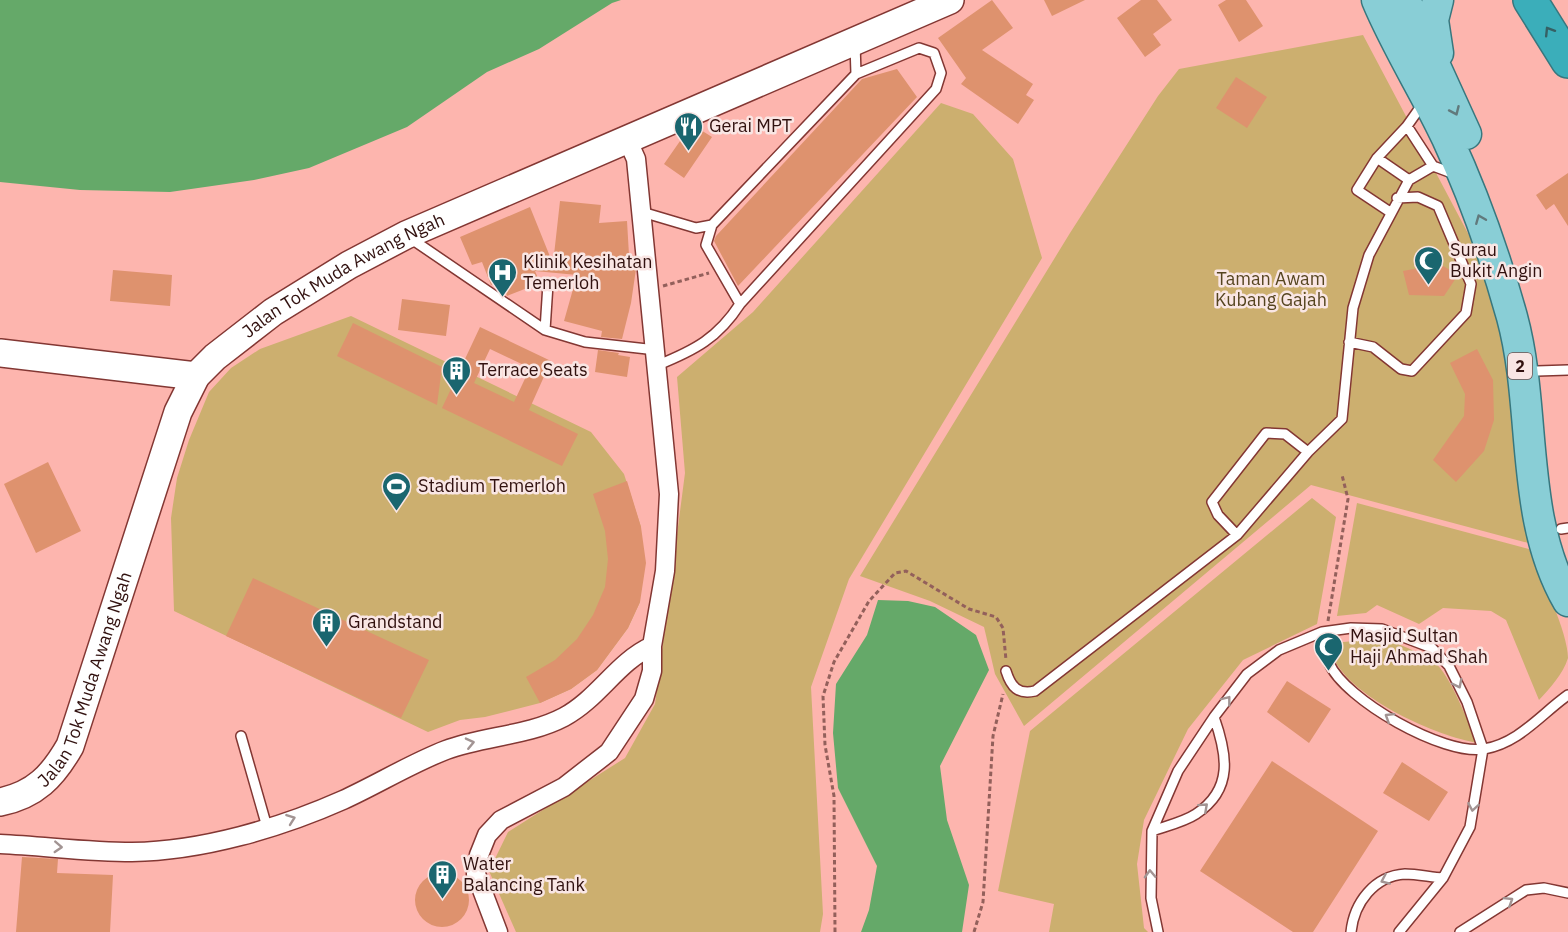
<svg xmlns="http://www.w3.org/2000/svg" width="1568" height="932" viewBox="0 0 1568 932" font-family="'IBM Plex Sans',sans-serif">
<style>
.green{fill:#ccaf6f}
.water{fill:#65a969}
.building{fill:#de926e;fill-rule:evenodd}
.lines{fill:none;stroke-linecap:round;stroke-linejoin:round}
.lane-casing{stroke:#833733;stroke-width:12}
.street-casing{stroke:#833733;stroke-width:21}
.secondary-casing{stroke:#833733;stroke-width:30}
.primary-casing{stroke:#38777e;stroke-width:33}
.highway-casing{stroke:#38777e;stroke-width:36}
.path{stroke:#93605b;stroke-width:3;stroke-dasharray:4.5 3;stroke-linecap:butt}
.lane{stroke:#fff;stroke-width:9}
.street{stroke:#fff;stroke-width:18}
.secondary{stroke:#fff;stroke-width:27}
.primary{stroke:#89ced6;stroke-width:30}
.highway{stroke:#3baeba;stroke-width:33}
.oneway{stroke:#366064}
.oneway2{stroke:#61797c}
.oneway3{stroke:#a29493}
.labels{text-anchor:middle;stroke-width:5;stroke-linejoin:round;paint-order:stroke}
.shield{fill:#f9e6e4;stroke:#6d514f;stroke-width:1.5}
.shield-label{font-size:16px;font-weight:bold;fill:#31110f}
.poi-label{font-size:18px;fill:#31110f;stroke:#f9e6e4;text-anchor:start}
.street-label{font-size:18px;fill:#31110f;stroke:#f9e6e4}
.park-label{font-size:18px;fill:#55441f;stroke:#f9e6e4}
</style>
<rect width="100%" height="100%" fill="#fdb5ae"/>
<path class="green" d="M 1363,35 L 1499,292 L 1532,544 L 1311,485 L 1024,726 L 995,674 L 984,627 L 930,601 L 860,576 L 1070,233 L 1158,96 L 1179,69 Z
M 941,103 L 973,114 L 1013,159 L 1042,258 L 849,579 L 811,687 L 823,914 L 820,932 L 516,932 L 489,871 L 508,832 L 625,758 L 655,704 L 685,473 L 677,377 L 753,312 Z
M 351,316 L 591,432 L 624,474 L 641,527 L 640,602 L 628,628 L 597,670 L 571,689 L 540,703 L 485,717 L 460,720 L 428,732 L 174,611 L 171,518 L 177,478 L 189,440 L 209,392 L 231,368 L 260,349 Z
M 1312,498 L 1336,517 L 1317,624 L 1243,660 L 1188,729 L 1144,820 L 1137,864 L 1144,928 L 1148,932 L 1049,932 L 1054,904 L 998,891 L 1030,731 Z
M 1357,503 L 1529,549 C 1540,574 1568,632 1568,658 C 1563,674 1550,688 1539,700 L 1506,620 L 1491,611 L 1443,608 L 1419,624 L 1377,605 L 1366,613 L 1337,616 Z
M 1383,638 C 1400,645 1418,651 1434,662 C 1451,675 1467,722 1478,743 C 1436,736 1356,700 1335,661 C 1333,656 1334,648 1334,643 Z"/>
<path class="water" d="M 0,0 L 621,0 L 612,3 L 539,49 L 487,72 L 407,127 L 309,168 L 254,180 L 170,192 L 80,190 L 0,182 Z
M 878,600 L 908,601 L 935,607 L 976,635 L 989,670 L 940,766 L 947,820 L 969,885 L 962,932 L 861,932 L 869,910 L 877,866 L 838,788 L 833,733 L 836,684 L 867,635 Z"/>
<path class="building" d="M 992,0 L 1013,28 L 982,50 L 1033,84 L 1026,95 L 1034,100 L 1018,124 L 961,84 L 966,78 L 938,38 Z
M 1044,0 L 1085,0 L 1052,16 Z
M 1141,0 L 1157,0 L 1172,20 L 1153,34 L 1161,45 L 1145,57 L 1117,18 Z
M 1226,0 L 1246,0 L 1263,26 L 1239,42 L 1218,5 Z
M 897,69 L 917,97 L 738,286 L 714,241 L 716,236 L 862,79 Z
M 1236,77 L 1267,97 L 1247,128 L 1216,108 Z
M 696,127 L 712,137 L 684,178 L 664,164 L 687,131 Z
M 1568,173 L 1568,226 L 1554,204 L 1546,210 L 1536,195 Z
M 560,201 L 601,205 L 599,223 L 627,221 L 629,255 L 634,256 L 636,269 L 631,303 L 622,339 L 601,337 L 602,331 L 564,321 L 577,275 L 535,271 L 540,283 L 507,296 L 501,282 L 491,285 L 482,262 L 472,265 L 460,237 L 530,207 L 553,264 Z
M 1440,264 L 1458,275 L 1444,296 L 1409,295 L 1403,271 Z
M 113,270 L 172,275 L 170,306 L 110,301 Z
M 402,299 L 450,305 L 446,336 L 398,330 Z
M 353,323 L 442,367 L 437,405 L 337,356 Z
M 480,327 L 551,361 L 529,410 L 578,434 L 562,466 L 442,408 ZM 490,349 L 530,368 L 514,402 L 474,383 Z
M 1477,349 L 1493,380 L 1494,420 L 1484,451 L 1456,482 L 1433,460 L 1464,416 L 1465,394 L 1450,363 Z
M 598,350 L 619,353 L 618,355 L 630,357 L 627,377 L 595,372 Z
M 48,462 L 81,531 L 36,553 L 4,484 Z
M 627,481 L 641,527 L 646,563 L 640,602 L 628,628 L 597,670 L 571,689 L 540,703 L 526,677 L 555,660 L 577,639 L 593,615 L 605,587 L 608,559 L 605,531 L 593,494 Z
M 253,578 L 429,660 L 401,718 L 226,636 Z
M 1287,681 L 1331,709 L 1309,743 L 1267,712 Z
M 1272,761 L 1378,831 L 1313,932 L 1293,932 L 1200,871 Z
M 1402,762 L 1448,792 L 1429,821 L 1383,793 Z
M 22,857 L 58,859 L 57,873 L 113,875 L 110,932 L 16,932 Z
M415 900a27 27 0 1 1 54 0a27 27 0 1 1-54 0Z"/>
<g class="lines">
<defs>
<path id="lane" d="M 855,44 L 856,74 L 712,225 L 706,245 L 740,304 L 936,89 L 941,73 L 934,53 L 919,48 L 856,74
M 1407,126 L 1433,166 L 1457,175
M 1377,158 L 1409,180
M 642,212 L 696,228 L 712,225
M 1390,212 L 1357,190 L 1377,158 L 1407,126 L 1424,102
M 410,238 L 545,330 L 585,342 L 656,350
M 545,330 L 548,284
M 1349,342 L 1373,347 L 1401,369 L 1412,371 L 1466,313 L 1471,284 L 1438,206 L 1418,197 L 1397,198
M 658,365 C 695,350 718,338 740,304
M 1537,371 L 1568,370
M 1561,529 L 1568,528
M 1237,535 L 1218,515 L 1212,502 L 1266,433 L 1285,434 L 1308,452
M 1322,632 C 1324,641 1325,654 1329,663 C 1345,700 1444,756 1484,749 C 1519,743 1540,715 1568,695
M 1006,671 C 1011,687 1018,695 1035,691 L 1237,535 L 1308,452 L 1342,419 L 1353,308 L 1369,255 L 1409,180 L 1433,166
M 241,736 L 267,827
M 1152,831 C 1166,826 1184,822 1196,814 C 1234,789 1227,754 1214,717
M 1158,932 L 1151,898 L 1152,831 L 1178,771 L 1214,717 L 1247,674 L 1279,650 L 1322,632 L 1351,628 L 1382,629 L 1432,648 L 1449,666 L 1467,702 L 1483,749 L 1470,827 L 1443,878 L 1399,932
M 1351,932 C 1354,903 1374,876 1405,874 C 1417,874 1430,877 1443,878
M 1460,932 L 1526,890 L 1544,888 L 1568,893"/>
<path id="street" d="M 0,844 C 44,846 88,852 132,852 C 202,851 280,828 343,800 C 378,784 410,764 446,750 C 483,736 528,736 564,717 C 599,698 617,662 652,646
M 498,932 L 476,874 L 479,855 L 487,835 L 501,820 L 564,787 L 609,752 L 644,699 L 652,671 L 652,646 L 665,571 L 669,494 L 636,159 L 628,141"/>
<g id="secondary">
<path d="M 0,353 L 196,376"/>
<path id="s1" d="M 0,802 C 35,795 53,776 70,746 L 178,412 L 196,376 L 215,357 L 273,312 L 349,265 L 406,235 L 950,0"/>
</g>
<path id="primary" d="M 1377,0 C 1397,48 1425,91 1447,138 C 1474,196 1495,256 1512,317 C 1537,409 1519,516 1568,601
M 1405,0 L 1466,134
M 1438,53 L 1433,20 L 1438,0"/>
<path id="highway" d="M 1530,0 L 1568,61"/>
</defs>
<use href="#lane" class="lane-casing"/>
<use href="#street" class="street-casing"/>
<use href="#secondary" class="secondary-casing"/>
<use href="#primary" class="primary-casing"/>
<use href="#highway" class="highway-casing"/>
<path class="path" d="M 663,286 L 709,273
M 1328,621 L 1348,499 L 1342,475
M 835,932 L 834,796 L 825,745 L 823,696 L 834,662 L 869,601 L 895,573 L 906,571 L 969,609 L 996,617 L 1003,628 L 1006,660
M 974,932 L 983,902 L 993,736 L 1003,694"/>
<use href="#lane" class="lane"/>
<use href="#street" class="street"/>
<use href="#secondary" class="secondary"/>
<use href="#primary" class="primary"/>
<use href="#highway" class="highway"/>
</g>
<defs><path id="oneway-chevron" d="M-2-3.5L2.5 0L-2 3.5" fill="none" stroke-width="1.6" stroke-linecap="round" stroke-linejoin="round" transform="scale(1.5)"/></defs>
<use class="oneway" href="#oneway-chevron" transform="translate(1549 31) rotate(-122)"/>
<g class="oneway2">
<use href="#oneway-chevron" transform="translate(1455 111) rotate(66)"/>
<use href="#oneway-chevron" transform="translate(1480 219) rotate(-112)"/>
</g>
<g class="oneway3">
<use href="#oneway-chevron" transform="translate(1458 684) rotate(63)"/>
<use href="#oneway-chevron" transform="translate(1227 700) rotate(-52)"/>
<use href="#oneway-chevron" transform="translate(1389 717) rotate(-148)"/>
<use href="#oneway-chevron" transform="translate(470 743) rotate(-13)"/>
<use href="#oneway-chevron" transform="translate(1204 807) rotate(-42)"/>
<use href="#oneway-chevron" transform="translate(1473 807) rotate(100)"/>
<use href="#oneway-chevron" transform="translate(291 819) rotate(-20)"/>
<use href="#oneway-chevron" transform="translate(58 847) rotate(3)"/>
<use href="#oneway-chevron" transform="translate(1150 874) rotate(-92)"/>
<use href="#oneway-chevron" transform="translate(1385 880) rotate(156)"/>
<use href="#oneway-chevron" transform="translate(1509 901) rotate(-32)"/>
</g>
<defs>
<symbol id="restaurant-pin" viewBox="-11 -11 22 30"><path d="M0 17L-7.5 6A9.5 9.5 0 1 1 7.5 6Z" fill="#1a666f" stroke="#f9e6e4"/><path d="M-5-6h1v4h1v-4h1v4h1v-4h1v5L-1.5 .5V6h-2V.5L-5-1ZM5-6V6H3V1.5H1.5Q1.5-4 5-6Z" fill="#fff"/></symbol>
<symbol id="mosque-pin" viewBox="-11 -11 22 30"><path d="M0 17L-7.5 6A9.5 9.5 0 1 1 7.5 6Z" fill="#1a666f" stroke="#f9e6e4"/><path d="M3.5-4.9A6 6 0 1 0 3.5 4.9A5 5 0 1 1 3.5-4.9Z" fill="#fff"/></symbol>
<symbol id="hospital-pin" viewBox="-11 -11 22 30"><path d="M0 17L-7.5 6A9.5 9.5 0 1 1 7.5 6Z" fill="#1a666f" stroke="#f9e6e4"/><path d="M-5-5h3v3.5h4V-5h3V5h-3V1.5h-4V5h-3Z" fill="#fff"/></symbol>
<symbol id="building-pin" viewBox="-11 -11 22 30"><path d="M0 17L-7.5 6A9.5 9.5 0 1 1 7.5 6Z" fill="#1a666f" stroke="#f9e6e4"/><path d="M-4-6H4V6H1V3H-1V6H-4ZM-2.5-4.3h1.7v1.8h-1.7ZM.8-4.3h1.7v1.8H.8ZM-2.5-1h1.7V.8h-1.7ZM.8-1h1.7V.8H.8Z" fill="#fff"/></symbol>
<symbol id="stadium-pin" viewBox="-11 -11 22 30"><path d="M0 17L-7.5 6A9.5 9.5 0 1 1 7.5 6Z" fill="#1a666f" stroke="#f9e6e4"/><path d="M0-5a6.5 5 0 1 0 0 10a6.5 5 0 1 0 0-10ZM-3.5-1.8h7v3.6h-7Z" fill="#fff"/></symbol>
</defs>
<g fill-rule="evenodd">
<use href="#restaurant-pin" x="672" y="110" width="33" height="45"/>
<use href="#mosque-pin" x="1412" y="244" width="33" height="45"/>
<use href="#hospital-pin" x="486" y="256" width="33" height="45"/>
<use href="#building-pin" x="440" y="354" width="33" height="45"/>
<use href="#stadium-pin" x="380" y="470" width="33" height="45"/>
<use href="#building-pin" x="310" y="606" width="33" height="45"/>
<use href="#mosque-pin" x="1312" y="630" width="33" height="45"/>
<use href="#building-pin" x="426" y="858" width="33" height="45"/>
</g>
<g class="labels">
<rect class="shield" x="1508" y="353" width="24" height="26" rx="4.5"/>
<g class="shield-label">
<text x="1520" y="372">2</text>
</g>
<g class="poi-label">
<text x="709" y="132">Gerai MPT</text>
<text x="1450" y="256">Surau<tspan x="1450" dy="21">Bukit Angin</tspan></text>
<text x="523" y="268">Klinik Kesihatan<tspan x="523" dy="21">Temerloh</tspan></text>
<text x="478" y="376">Terrace Seats</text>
<text x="418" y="492">Stadium Temerloh</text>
<text x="348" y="628">Grandstand</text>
<text x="1350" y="642">Masjid Sultan<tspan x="1350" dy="21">Haji Ahmad Shah</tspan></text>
<text x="463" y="870">Water<tspan x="463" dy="21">Balancing Tank</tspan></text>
</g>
<g class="street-label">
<text dy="6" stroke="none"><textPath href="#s1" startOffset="664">Jalan Tok Muda Awang Ngah</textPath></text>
<text dy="6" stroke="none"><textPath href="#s1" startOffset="160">Jalan Tok Muda Awang Ngah</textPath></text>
</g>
<g class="park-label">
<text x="1271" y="285">Taman Awam<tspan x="1271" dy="21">Kubang Gajah</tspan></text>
</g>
</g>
</svg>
